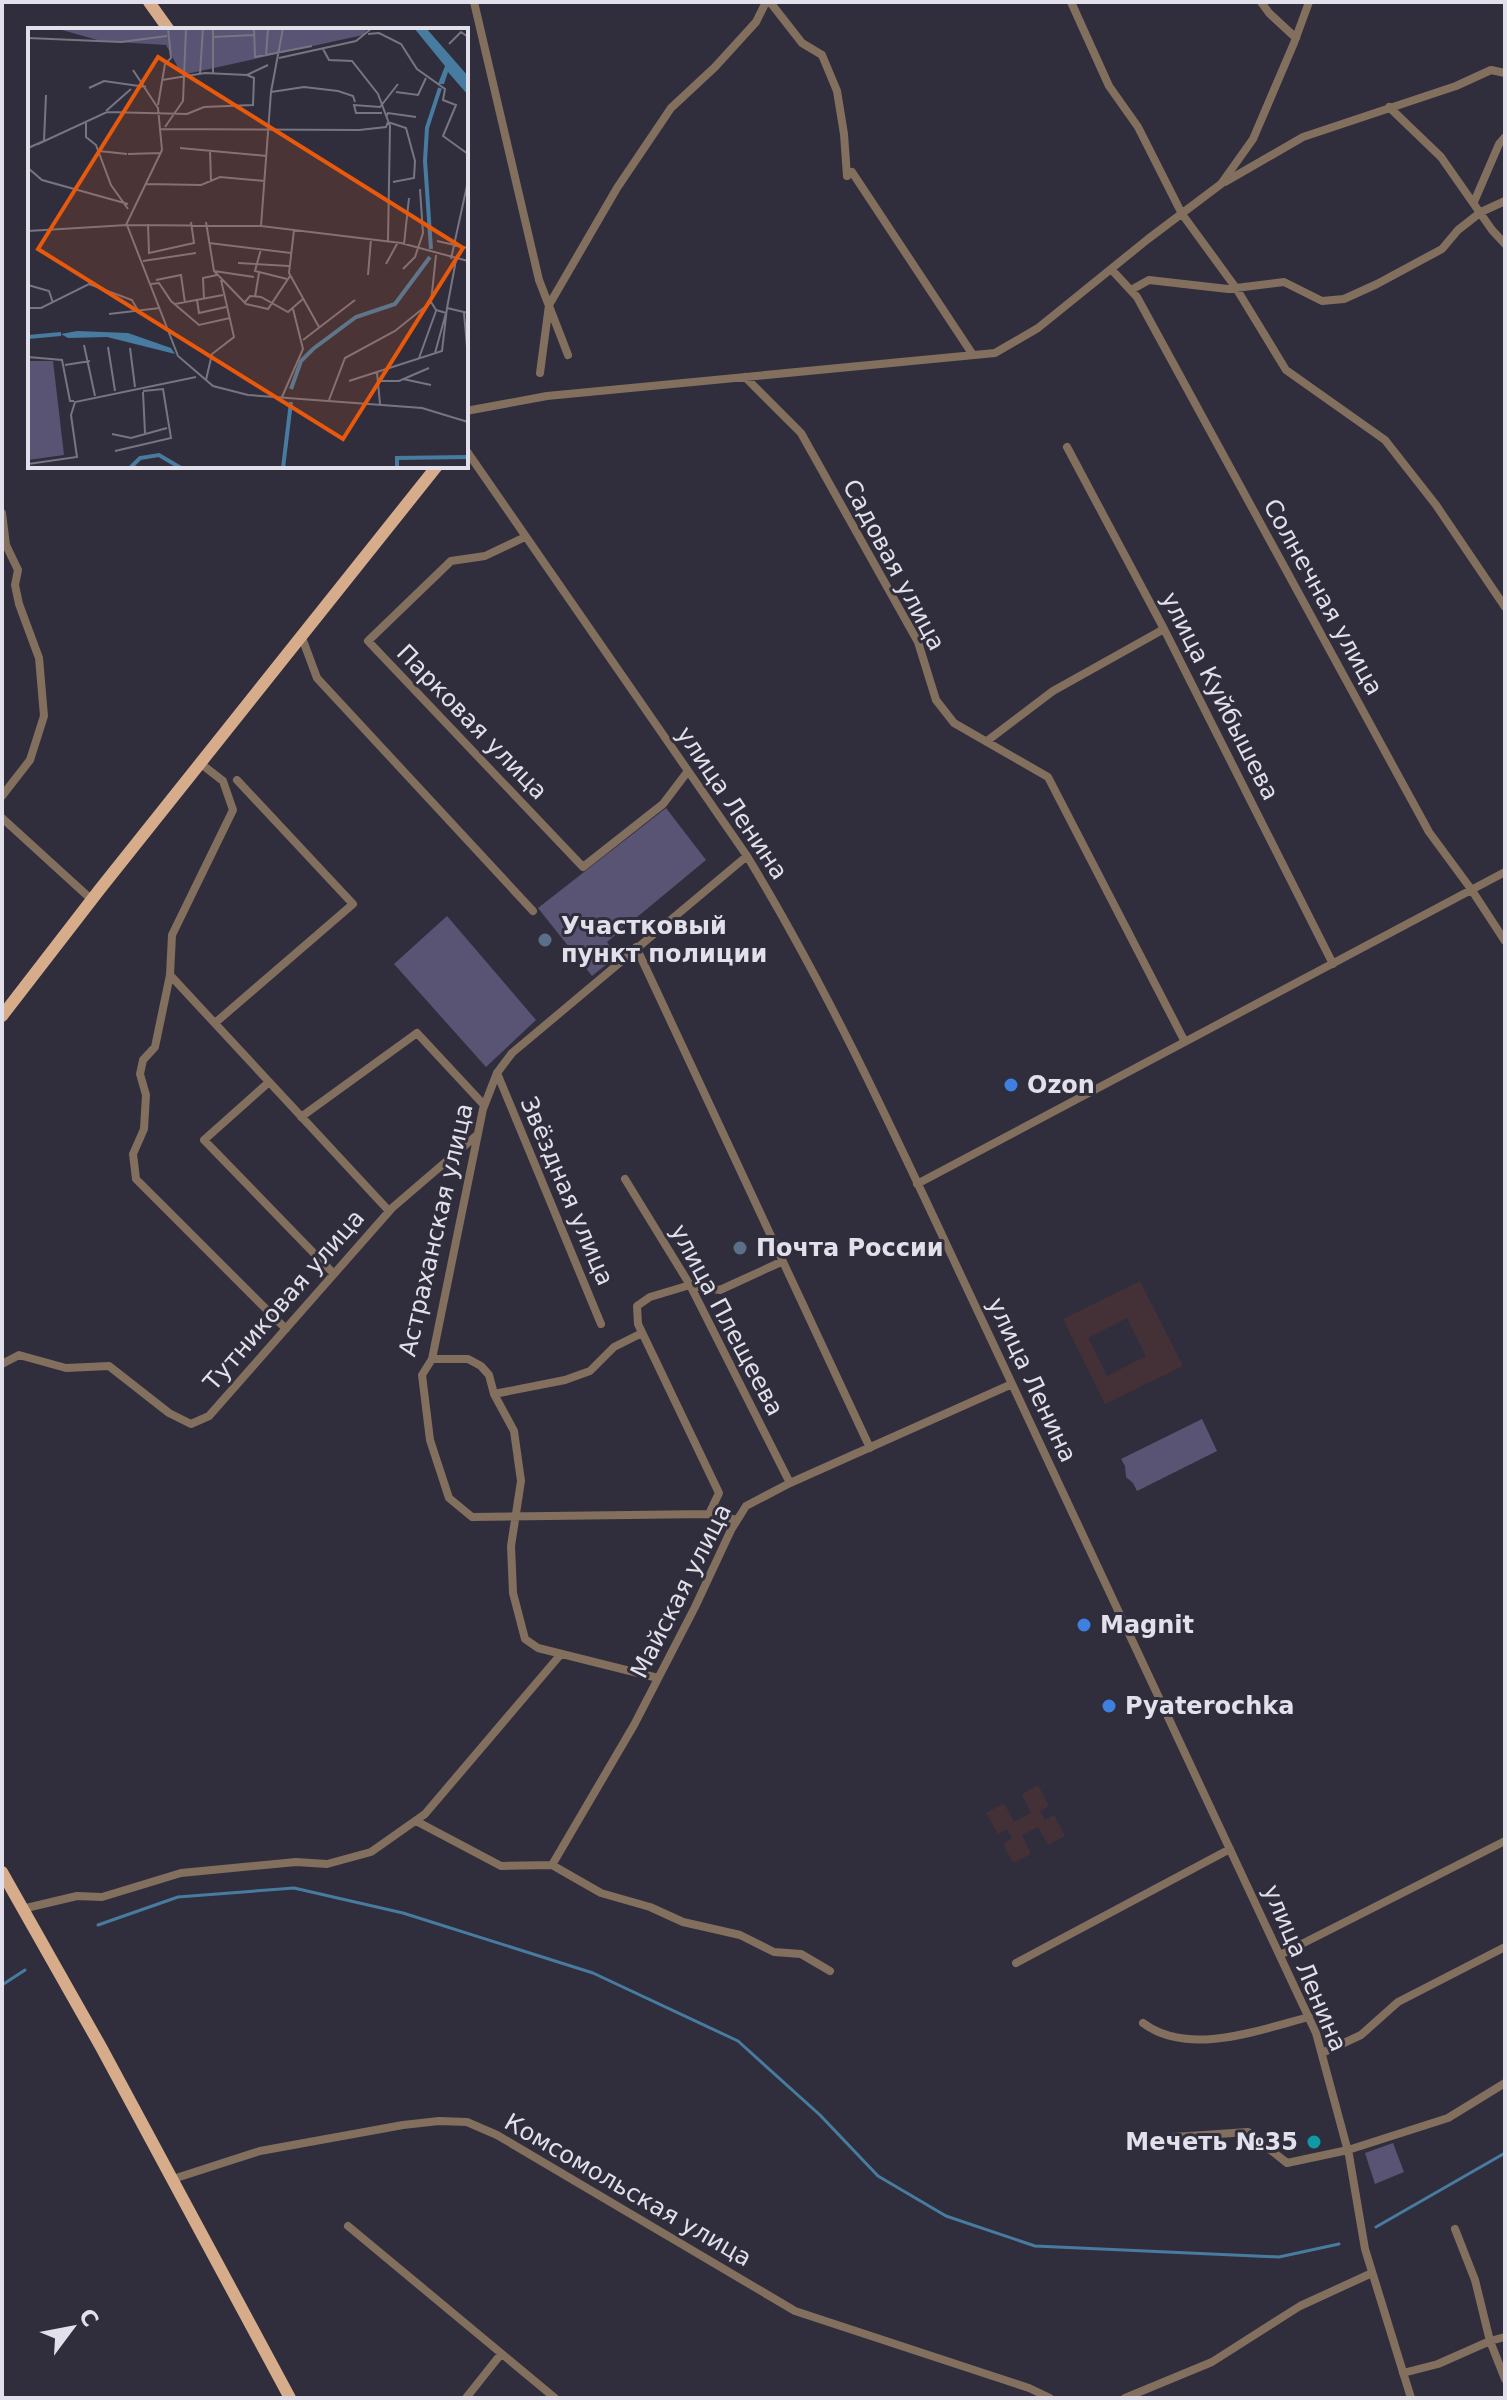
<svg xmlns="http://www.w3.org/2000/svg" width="1507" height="2400" viewBox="0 0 1507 2400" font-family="'DejaVu Sans',sans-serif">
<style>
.education{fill:#443138;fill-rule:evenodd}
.green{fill:#595374}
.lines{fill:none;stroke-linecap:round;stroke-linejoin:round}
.stream{stroke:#477ca0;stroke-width:3}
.minor{stroke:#836f5e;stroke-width:8}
.primary{stroke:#d6ac8a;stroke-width:12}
.service-dot{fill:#5c6f8a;stroke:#302e3c;stroke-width:3}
.shop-dot{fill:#3f7fe0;stroke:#302e3c;stroke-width:3}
.culture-dot{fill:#0f9aa8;stroke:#302e3c;stroke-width:3}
.labels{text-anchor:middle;stroke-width:6;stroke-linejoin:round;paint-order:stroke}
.street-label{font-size:24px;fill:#e2e0ea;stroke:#302e3c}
.poi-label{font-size:24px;font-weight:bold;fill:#e2e0ea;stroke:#302e3c;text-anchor:start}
.inset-river{fill:none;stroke:#477ca0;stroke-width:4}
.inset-road{fill:none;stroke:#777582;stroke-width:2}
.view{fill:#e8590c;fill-opacity:0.15;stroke:#e8590c;stroke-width:4}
.inset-edge{fill:none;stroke:#e2e0ea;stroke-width:4}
</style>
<rect width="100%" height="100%" fill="#302e3c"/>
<path class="education" d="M 1140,1281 L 1183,1366 L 1105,1404 L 1063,1319 ZM 1127,1318 L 1146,1356 L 1107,1376 L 1088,1338 Z
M 1038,1785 L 1049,1806 L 1040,1811 L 1045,1820 L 1054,1815 L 1065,1836 L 1048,1845 L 1038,1827 L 1022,1835 L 1031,1854 L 1013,1863 L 1003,1844 L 1012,1838 L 1007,1829 L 998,1834 L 986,1813 L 1004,1803 L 1014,1822 L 1031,1813 L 1022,1794 Z"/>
<path class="green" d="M 666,808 L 706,860 L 607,942 L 617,956 L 592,976 L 538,908 Z
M 447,916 L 536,1020 L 486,1067 L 394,964 Z
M 1202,1419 L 1217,1451 L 1137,1491 L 1133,1483 L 1126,1477 L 1125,1466 L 1121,1459 Z
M 1393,2143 L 1404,2172 L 1375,2184 L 1365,2153 Z"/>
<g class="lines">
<path class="stream" d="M 98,1925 L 178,1897 L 294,1888 L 403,1913 L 593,1973 L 738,2041 L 820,2115 L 878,2176 L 946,2216 L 1035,2246 L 1279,2257 L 1339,2244
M 2,1985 L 25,1970
M 1376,2227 L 1505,2153"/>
<path class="minor" d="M 474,2 L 539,280 L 568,355
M 770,2 L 802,43 L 822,55 L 837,91 L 844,134 L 847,176
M 1071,2 L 1109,86 L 1138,127 L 1182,214 L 1236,288 L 1286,370 L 1385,440 L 1436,505 L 1505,607
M 1261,2 L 1269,13 L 1296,38
M 1389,107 L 1441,157 L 1492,230 L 1505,244
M 852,172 L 973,355
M 1225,182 L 1303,137 L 1456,86 L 1491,70 L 1505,73
M 1474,202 L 1499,144 L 1505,137
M 1111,269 L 1137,297 L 1429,832 L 1471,889 L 1505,941
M 1131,290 L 1149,280 L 1228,289 L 1284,282 L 1322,301 L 1344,299 L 1377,284 L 1442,249 L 1458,230 L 1481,212 L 1505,201
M 540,373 L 549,305 L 617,188 L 671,108 L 715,67 L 756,22 L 766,2
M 745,377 L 801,433 L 918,642 L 936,700 L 954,723 L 1048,777 L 1185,1042
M 466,411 L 547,396 L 995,353 L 1038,328 L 1148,239 L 1221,184 L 1253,139 L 1294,43 L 1309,2
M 1067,447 L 1164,629 L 1333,964
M 466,450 L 747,856 C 840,1009 913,1175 990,1337 C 1099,1569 1207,1801 1316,2033 L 1349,2155 L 1365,2249 L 1411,2398
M 2,513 L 6,545 L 18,570 L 15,585 L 19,604 L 39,658 L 44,716 L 30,760 L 2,796
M 525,537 L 485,556 L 451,561 L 368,641 L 583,867 L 663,804 L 688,771
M 301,635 L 317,678 L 533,911
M 987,741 L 1053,691 L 1164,629
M 200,763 L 223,781 L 233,810 L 172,935 L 170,975 L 155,1047 L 143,1060 L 140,1074 L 146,1095 L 144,1129 L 133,1154 L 136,1179 L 286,1329
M 2,818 L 92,900
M 636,947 L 870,1448
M 170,975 L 389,1211
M 215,1023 L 353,904 L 237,780
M 497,1073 L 601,1324
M 269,1082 L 204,1140 L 334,1274
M 301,1117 L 417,1033 L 484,1105
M 625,1179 L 690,1285 L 790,1483
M 917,1184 L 1505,872
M 432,1359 L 468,1359 L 481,1366 L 489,1375 L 494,1394 L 514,1431 L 521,1481 L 511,1546 L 513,1593 L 525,1639 L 538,1648 L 658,1678
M 2,1364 L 19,1355 L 66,1368 L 109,1366 L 169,1413 L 191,1424 L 209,1416 L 392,1208 L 477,1135
M 494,1394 L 565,1380 L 590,1371 L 614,1347 L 642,1333
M 709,1514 L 719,1493 L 638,1324 L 637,1306 L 650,1297 L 690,1285 L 720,1290 L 781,1262
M 737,1520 L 709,1514 L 472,1517 L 449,1498 L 430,1440 L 422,1375 L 432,1359 L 483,1109 L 497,1073 L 512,1053 L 747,856
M 416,1821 L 501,1866 L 552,1865 L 601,1893 L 650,1907 L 683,1922 L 740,1935 L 774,1952 L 801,1954 L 830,1971
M 552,1865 L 634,1725 L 695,1607 L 731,1530 L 746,1506 L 790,1483 L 1012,1384
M 22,1909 L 77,1896 L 102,1897 L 181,1873 L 296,1862 L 327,1864 L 371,1852 L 425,1814 L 561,1654
M 1280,1955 L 1505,1841
M 1016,1963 L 1230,1849
M 1143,2023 C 1188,2057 1259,2030 1309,2017
M 1322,2053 L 1361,2035 L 1398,2002 L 1505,1947
M 1173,2137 L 1248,2132 L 1287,2163 L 1348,2150 L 1448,2118 L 1505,2083
M 173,2179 L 260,2151 L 403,2125 L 439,2121 L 467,2122 L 497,2135 L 795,2311 L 1029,2388 L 1050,2398
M 348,2226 L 555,2398
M 1455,2229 L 1475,2280 L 1490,2341 L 1505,2379
M 1403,2373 L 1438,2364 L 1490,2341 L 1505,2337
M 466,2398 L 501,2354
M 1125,2398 L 1212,2362 L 1300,2306 L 1372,2273"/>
<path class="primary" d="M 149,2 L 169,30
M 2,1016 L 100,889 L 437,466
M 2,1872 L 101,2047 L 290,2398"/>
</g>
<g class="service-dot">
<circle cx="545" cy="940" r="8"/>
<circle cx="740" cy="1248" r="8"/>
</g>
<g class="shop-dot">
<circle cx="1011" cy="1085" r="8"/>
<circle cx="1084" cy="1625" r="8"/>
<circle cx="1109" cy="1706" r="8"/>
</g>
<circle class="culture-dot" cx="1314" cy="2142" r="8"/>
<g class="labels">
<g class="street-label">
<text transform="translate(894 565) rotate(62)" y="8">Садовая улица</text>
<text transform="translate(1323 597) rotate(61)" y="8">Солнечная улица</text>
<text transform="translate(1220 696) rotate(63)" y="8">улица Куйбышева</text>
<text transform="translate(472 722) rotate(46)" y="8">Парковая улица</text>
<text transform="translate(732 803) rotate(56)" y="8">улица Ленина</text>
<text transform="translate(567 1191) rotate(67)" y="8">Звёздная улица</text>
<text transform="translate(436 1230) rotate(-77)" y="8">Астраханская улица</text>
<text transform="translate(284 1300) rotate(-49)" y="8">Тутниковая улица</text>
<text transform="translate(727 1320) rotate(62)" y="8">улица Плещеева</text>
<text transform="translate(1032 1380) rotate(65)" y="8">улица Ленина</text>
<text transform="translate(681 1591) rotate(-63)" y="8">Майская улица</text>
<text transform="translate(1305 1968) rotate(67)" y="8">улица Ленина</text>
<text transform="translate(628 2190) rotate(30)" y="8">Комсомольская улица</text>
</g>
<g class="poi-label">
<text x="561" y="934">Участковый<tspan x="561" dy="28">пункт полиции</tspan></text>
<text x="1027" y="1093">Ozon</text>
<text x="756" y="1256">Почта России</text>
<text x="1100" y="1633">Magnit</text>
<text x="1125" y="1714">Pyaterochka</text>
<text x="1298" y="2150" text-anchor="end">Мечеть №35</text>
</g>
</g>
<g transform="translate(28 28)">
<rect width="440" height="440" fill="#302e3c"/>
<path d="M 27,0 L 340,0 L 335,7 L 154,47 L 138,17 L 73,13 ZM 0,333 L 25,333 L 36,427 L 0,432 Z" fill="#595374"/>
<path d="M 386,0 L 398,0 L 440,48 L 440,67 L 420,44 L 416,56 L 410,56 L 417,38 ZM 49,303 L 100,305 L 143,320 L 147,326 L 79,309 L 40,310 L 33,306 Z" fill="#477ca0"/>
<path class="inset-river" d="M 403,221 L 397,133 L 399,100 L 412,60M 0,309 L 33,306M 263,361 L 273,333 L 285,321 L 328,289 L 367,276 L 402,229M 102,440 L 112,430 L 131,427 L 153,440M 255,440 L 263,374M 369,440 L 369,430 L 440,429"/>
<path class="inset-road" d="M 185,0 L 185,45M 226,0 L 227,29 L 284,18M 340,6 L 351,5 L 373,16 L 389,41 L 417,61 L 415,72 L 428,77 L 415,108 L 440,126M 185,9 L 226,7M 0,10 L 93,14 L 139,8M 421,16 L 433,4 L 440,9M 295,21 L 301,32 L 324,33 L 350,66 L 362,98 L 360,213M 238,28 L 240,0M 251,30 L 328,13 L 344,0M 172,46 L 175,0M 134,52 L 177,45 L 219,47 L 240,37M 61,60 L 76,53 L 118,59M 243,64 L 276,59 L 310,63 L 325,68 L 327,74M 368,64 L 390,67 L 398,50M 130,77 L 137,36 L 143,30 L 140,0M 78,83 L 103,61M 354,85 L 328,85 L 326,77 L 352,79 L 370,56M 358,89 L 360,85 L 388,89M 58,95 L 58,109 L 68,117 L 83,157 L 100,181M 137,99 L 155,73 L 158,0M 132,101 L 331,102 L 358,99 L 360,94 L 378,100 L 387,133 L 386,150 L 365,154M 10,116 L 79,84 L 159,86 L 176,79 L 225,77 L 226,50 L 219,47M 0,120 L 16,113 L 18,67M 152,120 L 239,128M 182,122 L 183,154M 71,123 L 99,126M 100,126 L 132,125M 0,140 L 14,152 L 100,176M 118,156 L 173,157 L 192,149 L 237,153M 178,194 L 186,243 L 218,276 L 240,281 L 262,248M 120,196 L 121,225 L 166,215 L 163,194M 98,197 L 134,122 L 130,80 L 105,42M 99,197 L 233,198 L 373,215 L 440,233M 233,198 L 243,64 L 255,0M 266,202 L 261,245 L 291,299M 0,203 L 99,197 L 150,328 L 185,358 L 220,367 L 394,380 L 440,394M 409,213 L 440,220M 181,215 L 263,225M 376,216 L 381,170M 233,221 L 227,243 L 259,251M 423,231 L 440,153M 428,232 L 419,280 L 440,285M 115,233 L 168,225M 210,235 L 261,238M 358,236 L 370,214M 375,241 L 387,229 L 395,205 L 392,161M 186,243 L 226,249M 340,247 L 343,211M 128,252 L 153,247 L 157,275M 123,256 L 131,255 L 143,273 L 171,297 L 202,290M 0,257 L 21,263 L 25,275M 227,269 L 231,245M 176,271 L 175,250 L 189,247M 169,272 L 171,285 L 198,279M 217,274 L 222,268 L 233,269 L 260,284 L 276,270M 403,274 L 408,282 L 418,285 L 407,325M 147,276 L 195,267M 0,280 L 13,280 L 61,256 L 104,272 L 112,286M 436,285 L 440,330M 81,286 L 132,280M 275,312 L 327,272M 56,317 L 67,368M 80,319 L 87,363M 102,320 L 107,359M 0,329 L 34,332 L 42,373 L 46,373M 391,330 L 408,283M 37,337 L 62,333M 349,344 L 352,376M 375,351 L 403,357M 178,352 L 184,326 L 206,309 L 193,252M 321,353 L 414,323 L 419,280M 352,353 L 371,353 L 401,340M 115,364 L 117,405M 254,369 L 275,321 L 265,281M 301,372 L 317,330 L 367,303 L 403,274 L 408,227M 84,406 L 103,410 L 139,400M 87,423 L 143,410 L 135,361 L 115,363M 0,436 L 49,429 L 43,387 L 47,374 L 168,349"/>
<path class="view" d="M 130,29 L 435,220 L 315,411 L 10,221 Z"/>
<rect width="440" height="440" class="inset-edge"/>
</g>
<rect width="1507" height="2400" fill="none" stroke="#e2e0ea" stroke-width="8"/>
<g transform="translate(72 2328) rotate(58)" stroke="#302e3c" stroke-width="6" paint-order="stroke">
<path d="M0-6L14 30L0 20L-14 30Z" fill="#e2e0ea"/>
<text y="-12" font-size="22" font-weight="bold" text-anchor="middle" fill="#e2e0ea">С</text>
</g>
</svg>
